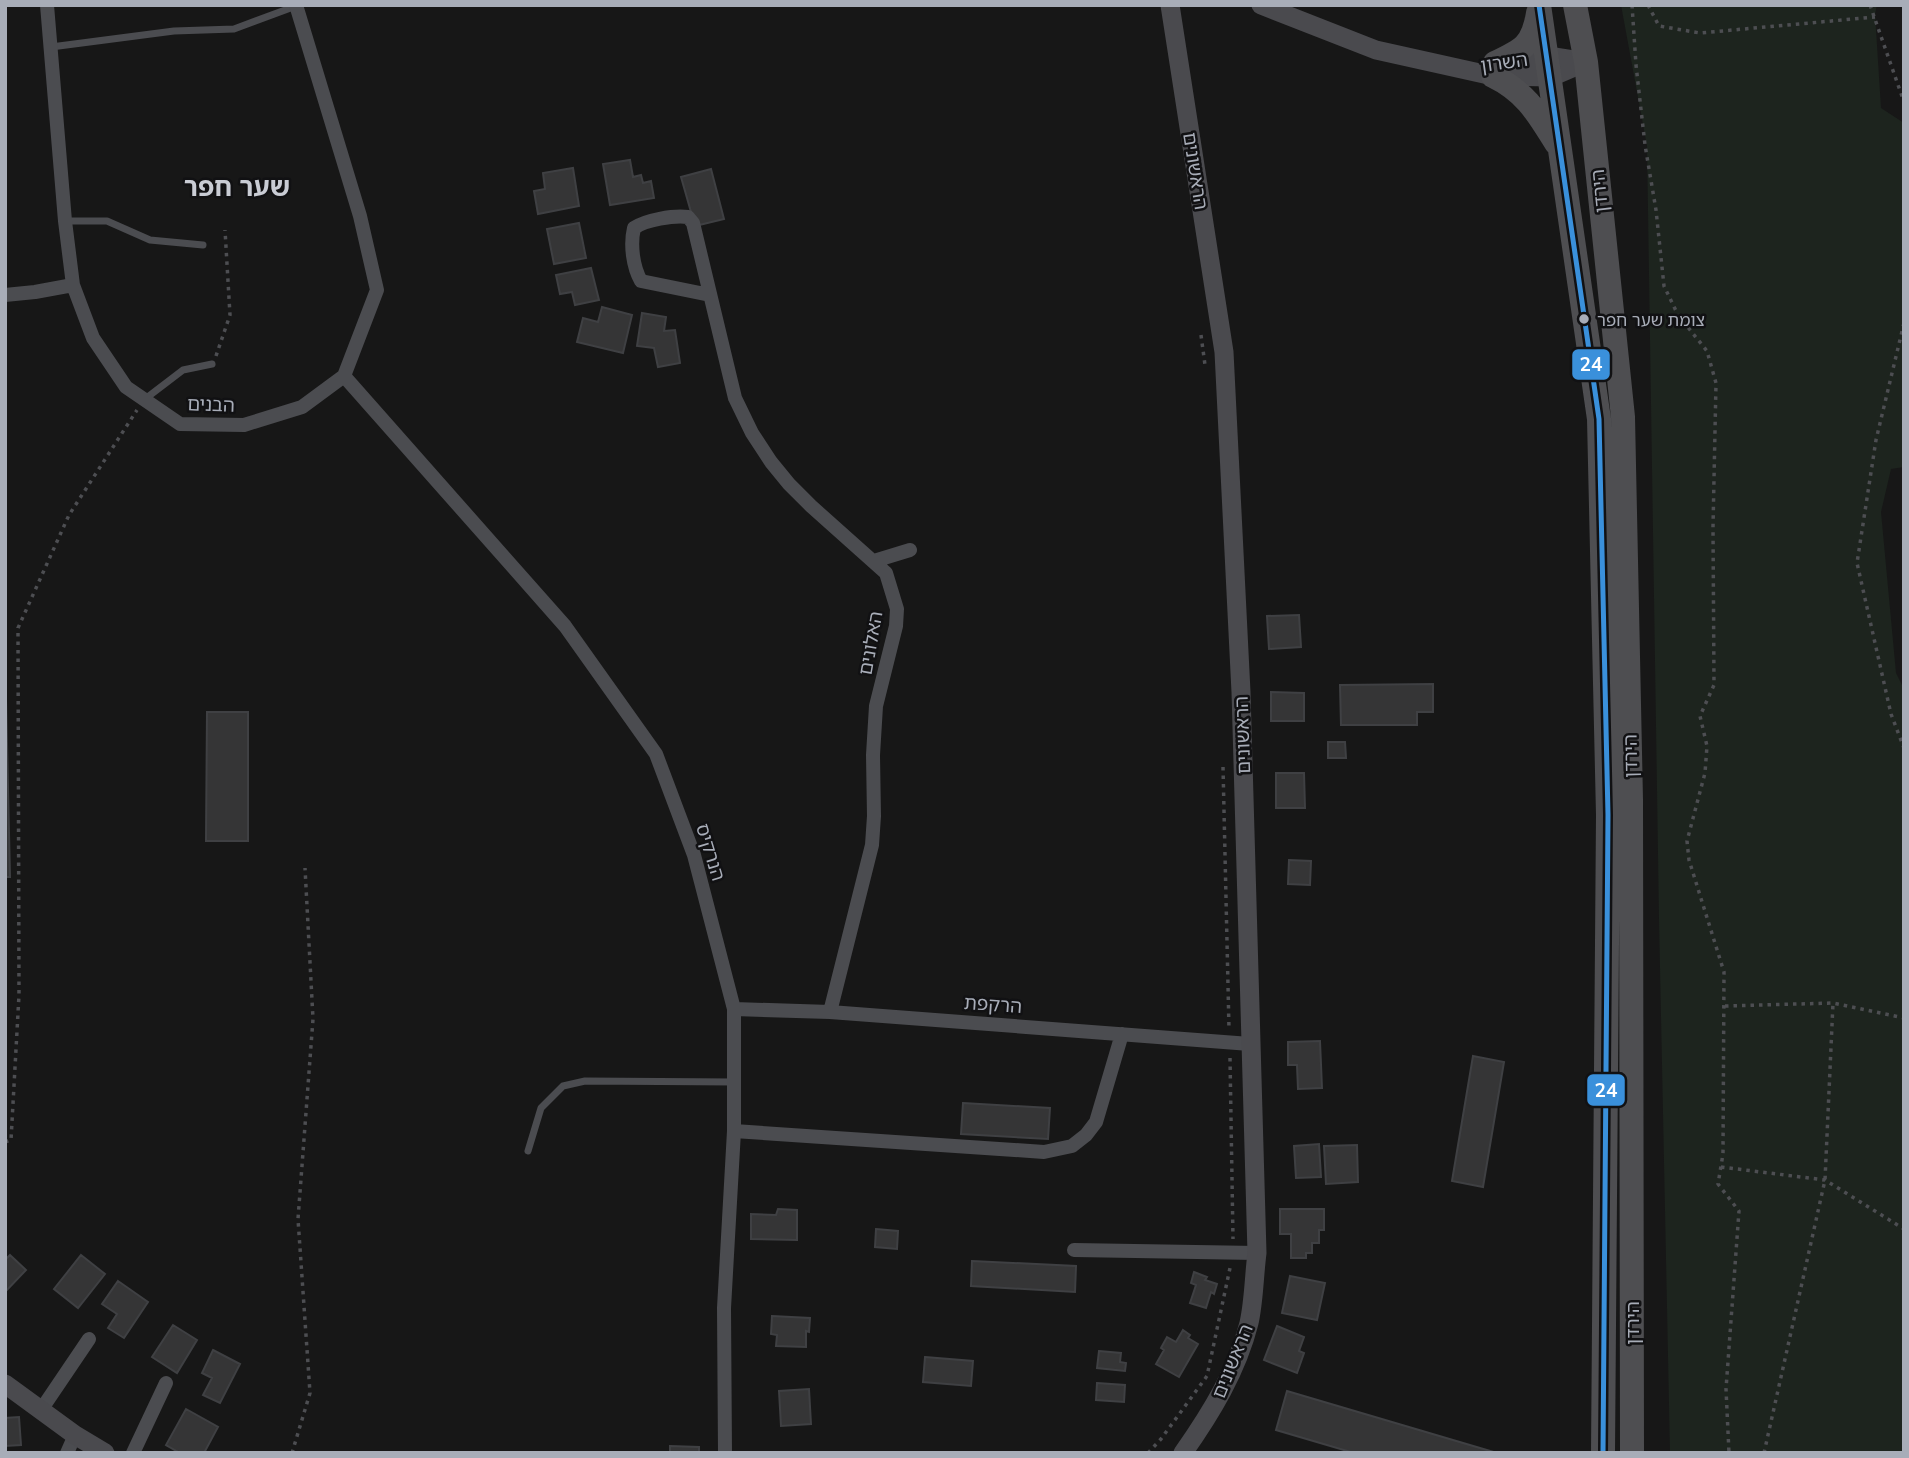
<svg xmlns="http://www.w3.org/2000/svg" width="1909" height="1458" viewBox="0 0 1909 1458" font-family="Mulish,'Noto Sans Hebrew',sans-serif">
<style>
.green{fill:#1d241e}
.building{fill:#353536;stroke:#3f4043;stroke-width:2}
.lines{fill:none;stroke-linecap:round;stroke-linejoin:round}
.path{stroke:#4d4e52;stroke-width:3.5;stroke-dasharray:3.5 5;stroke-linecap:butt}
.lane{stroke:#4b4c50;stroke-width:7}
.street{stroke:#4b4c50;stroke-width:14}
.secondary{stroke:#4a4a4e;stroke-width:19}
.highway{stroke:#4e4e51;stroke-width:24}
.bus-1-casing{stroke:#111113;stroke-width:10}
.bus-1{stroke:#3a90db;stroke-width:5}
.bus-dot{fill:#a8adb8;stroke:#111113;stroke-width:2.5}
.labels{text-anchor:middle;stroke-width:5;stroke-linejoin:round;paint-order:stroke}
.bus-label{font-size:17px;fill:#a8adb8;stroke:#111113;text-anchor:start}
.street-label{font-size:19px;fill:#a8adb8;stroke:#111113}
.district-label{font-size:26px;font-weight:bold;fill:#c9ccd4;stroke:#111113}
.line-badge{stroke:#111113;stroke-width:2.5}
.badge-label{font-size:19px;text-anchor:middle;font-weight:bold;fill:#fff}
</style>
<rect width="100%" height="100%" fill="#171717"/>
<path class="green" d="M 1621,5 L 1877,5 L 1875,14 L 1881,108 L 1904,123 L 1904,467 L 1891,469 L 1881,512 L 1896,673 L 1904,689 L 1904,1453 L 1670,1453 L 1659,919 L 1647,146 Z"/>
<path class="building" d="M 630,160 L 633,177 L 641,175 L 643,183 L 651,181 L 654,198 L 610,205 L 603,164 Z
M 573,168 L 579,206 L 538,214 L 534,191 L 545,189 L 543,173 Z
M 711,169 L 724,219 L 695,226 L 681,177 Z
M 579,223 L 586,258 L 554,264 L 547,229 Z
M 591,268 L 599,300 L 575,305 L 572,292 L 560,294 L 556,275 Z
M 602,307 L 632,315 L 623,353 L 577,342 L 583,318 L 598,322 Z
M 642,313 L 666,317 L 664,331 L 675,330 L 680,363 L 658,367 L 654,348 L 637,346 Z
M 1299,615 L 1301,647 L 1269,649 L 1267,616 Z
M 5,654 L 10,877 L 5,877 Z
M 1433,684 L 1433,712 L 1417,712 L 1417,725 L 1341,725 L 1340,685 Z
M 1271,692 L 1304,693 L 1304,721 L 1271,721 Z
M 207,712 L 248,712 L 248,841 L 206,841 Z
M 1328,742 L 1345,742 L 1346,758 L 1328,758 Z
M 1276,773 L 1304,773 L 1305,808 L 1276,808 Z
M 1289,860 L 1311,861 L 1310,885 L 1288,884 Z
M 1320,1041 L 1322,1088 L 1298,1089 L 1297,1065 L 1288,1065 L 1288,1042 Z
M 1473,1056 L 1504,1062 L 1483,1187 L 1452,1181 Z
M 963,1103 L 1050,1108 L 1048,1139 L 961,1134 Z
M 1319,1144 L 1321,1177 L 1296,1178 L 1294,1146 Z
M 1357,1145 L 1358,1182 L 1326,1184 L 1324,1146 Z
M 778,1209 L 797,1210 L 797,1240 L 751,1239 L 751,1214 L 776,1215 Z
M 1280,1209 L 1324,1209 L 1324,1230 L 1319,1230 L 1319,1243 L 1312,1243 L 1312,1253 L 1306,1253 L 1306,1258 L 1291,1258 L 1291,1234 L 1280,1234 Z
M 876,1229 L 898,1231 L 897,1249 L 875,1247 Z
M 10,1255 L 26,1270 L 5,1292 L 5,1260 Z
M 81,1255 L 105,1274 L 78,1308 L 54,1289 Z
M 972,1261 L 1076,1266 L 1075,1292 L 971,1286 Z
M 1194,1272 L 1207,1277 L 1205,1280 L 1217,1284 L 1214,1294 L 1211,1292 L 1206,1308 L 1190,1303 L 1196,1285 L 1191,1283 Z
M 1290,1276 L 1325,1283 L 1317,1320 L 1282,1313 Z
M 118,1281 L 148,1302 L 124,1338 L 108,1328 L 117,1314 L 102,1304 Z
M 772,1316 L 810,1318 L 809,1332 L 806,1331 L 806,1347 L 776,1346 L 777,1335 L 771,1334 Z
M 173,1325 L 197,1340 L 177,1373 L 152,1357 Z
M 1277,1326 L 1304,1337 L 1299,1351 L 1304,1353 L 1297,1373 L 1264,1360 Z
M 1183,1330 L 1190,1335 L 1188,1338 L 1198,1344 L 1179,1377 L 1156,1364 L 1164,1350 L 1161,1348 L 1167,1337 L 1176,1342 Z
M 213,1350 L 240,1364 L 220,1403 L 203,1395 L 212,1378 L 202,1373 Z
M 1099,1351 L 1121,1353 L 1120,1362 L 1126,1363 L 1125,1371 L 1097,1368 Z
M 925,1357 L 973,1361 L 971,1386 L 923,1382 Z
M 1097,1383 L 1125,1385 L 1124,1402 L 1096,1400 Z
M 809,1389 L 811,1424 L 781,1426 L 779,1391 Z
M 1287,1391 L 1497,1453 L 1354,1453 L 1276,1430 Z
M 186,1409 L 218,1427 L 204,1453 L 180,1453 L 166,1445 Z
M 19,1417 L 21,1445 L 5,1446 L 5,1418 Z
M 670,1446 L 699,1447 L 699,1453 L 670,1453 Z"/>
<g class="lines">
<path class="path" d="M 1632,5 L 1636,65 L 1645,145 L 1656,210 L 1664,286 L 1678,315 L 1707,351 L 1716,383 L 1713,527 L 1714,685 L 1700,716 L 1707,746 L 1705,773 L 1687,841 L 1689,860 L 1724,972 L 1723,1154 L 1718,1184 L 1739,1211 L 1726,1389 L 1729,1453
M 1648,5 L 1659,26 L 1700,33 L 1875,17
M 1870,5 L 1904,102
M 1904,323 L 1876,440 L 1857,563 L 1891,714 L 1904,748
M 1201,335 L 1205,365
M 216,356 L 230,315 L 225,230
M 1223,767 L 1229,1029
M 1725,1006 L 1833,1003 L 1904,1018
M 1230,1058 L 1233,1239
M 5,1142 L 11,1140 L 19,995 L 18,628 L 69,515 L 137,410
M 1721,1167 L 1825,1180 L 1904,1229
M 292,1453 L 310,1393 L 298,1219 L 313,1019 L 305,868
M 1148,1453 L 1161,1439 L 1207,1376 L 1230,1268
M 1764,1453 L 1825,1180 L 1833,1003"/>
<path class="lane" d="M 51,47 L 174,31 L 234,29 L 296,6
M 65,221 L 107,221 L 150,240 L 203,245
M 145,399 L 183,370 L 212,364
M 528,1151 L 541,1108 L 563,1086 L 585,1081 L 734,1082"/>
<path class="street" d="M 47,5 L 65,221 L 73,285 L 93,338 L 126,387 L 180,424 L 244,425 L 302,407 L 344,376 L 377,290 L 360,216 L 296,5
M 5,295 L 35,292 L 73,285
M 710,295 L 641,281 C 633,267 630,245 634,228 C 645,220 674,215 688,217 L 693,223 L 735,398 L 752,433 L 771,462 L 789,484 L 811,506 L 886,573 L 897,609 L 896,626 L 876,706 L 873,755 L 874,816 L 872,845 L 830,1012
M 344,376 L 565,626 L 656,754 L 694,855 L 734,1009 L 734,1131 L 724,1308 L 725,1453
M 874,561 L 910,550
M 734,1009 L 830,1012 L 1250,1044
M 734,1131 L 1044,1152 L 1072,1146 L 1086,1135 L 1096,1122 L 1122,1034
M 1074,1250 L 1257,1253
M 41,1410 L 89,1339
M 67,1453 L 75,1435
M 133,1453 L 166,1383"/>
<path class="secondary" d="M 1170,5 L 1224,352 L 1241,692 L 1257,1253 C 1254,1276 1254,1301 1249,1323 C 1237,1371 1211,1413 1183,1453
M 1261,5 L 1376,50 L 1493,76 L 1551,77 L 1586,62
M 1502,62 L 1548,56 L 1586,62
M 5,1384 L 75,1435 L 105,1453"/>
<path class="highway" d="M 1539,5 L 1599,419 L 1608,815 L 1603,1453
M 1575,5 L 1586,62 L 1623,417 L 1631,800 L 1632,1453
M 1495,63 C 1523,50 1533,45 1538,13
M 1493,76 C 1526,92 1538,114 1556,143"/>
<defs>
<path id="bus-1" d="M 1539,5 L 1599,419 L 1608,815 L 1603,1453"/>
</defs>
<use href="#bus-1" class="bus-1-casing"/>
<use href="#bus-1" class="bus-1"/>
</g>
<circle class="bus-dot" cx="1584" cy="319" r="6"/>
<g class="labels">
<g class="bus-label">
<text x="1597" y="326">צומת שער חפר</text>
</g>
<g class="street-label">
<text transform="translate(1504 62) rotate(-8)" y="7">השרון</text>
<text transform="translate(1196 171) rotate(81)" y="7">הראשונים</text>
<text transform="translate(1599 191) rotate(-96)" y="7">הירדן</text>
<text transform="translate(211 404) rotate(2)" y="7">הבנים</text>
<text transform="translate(870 643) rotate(-80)" y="7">האלונים</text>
<text transform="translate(1242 735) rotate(-92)" y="7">הראשונים</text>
<text transform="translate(1630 756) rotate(-91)" y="7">הירדן</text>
<text transform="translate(711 852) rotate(73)" y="7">הנרקיס</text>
<text transform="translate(993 1004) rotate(4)" y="7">הרקפת</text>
<text transform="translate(1632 1323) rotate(-90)" y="7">הירדן</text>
<text transform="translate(1232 1361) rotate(-68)" y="7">הראשונים</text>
</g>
<g class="district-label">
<text x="237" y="196">שער חפר</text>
</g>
</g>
<g class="line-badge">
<rect x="1571" y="348" width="40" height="33" rx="7" fill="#3a90db"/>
<rect x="1586" y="1073" width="40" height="34" rx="7" fill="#3a90db"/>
</g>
<g class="badge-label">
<text x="1591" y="371">24</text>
<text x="1606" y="1097">24</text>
</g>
<rect width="1909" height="1458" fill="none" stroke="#a8adb8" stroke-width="14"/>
</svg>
